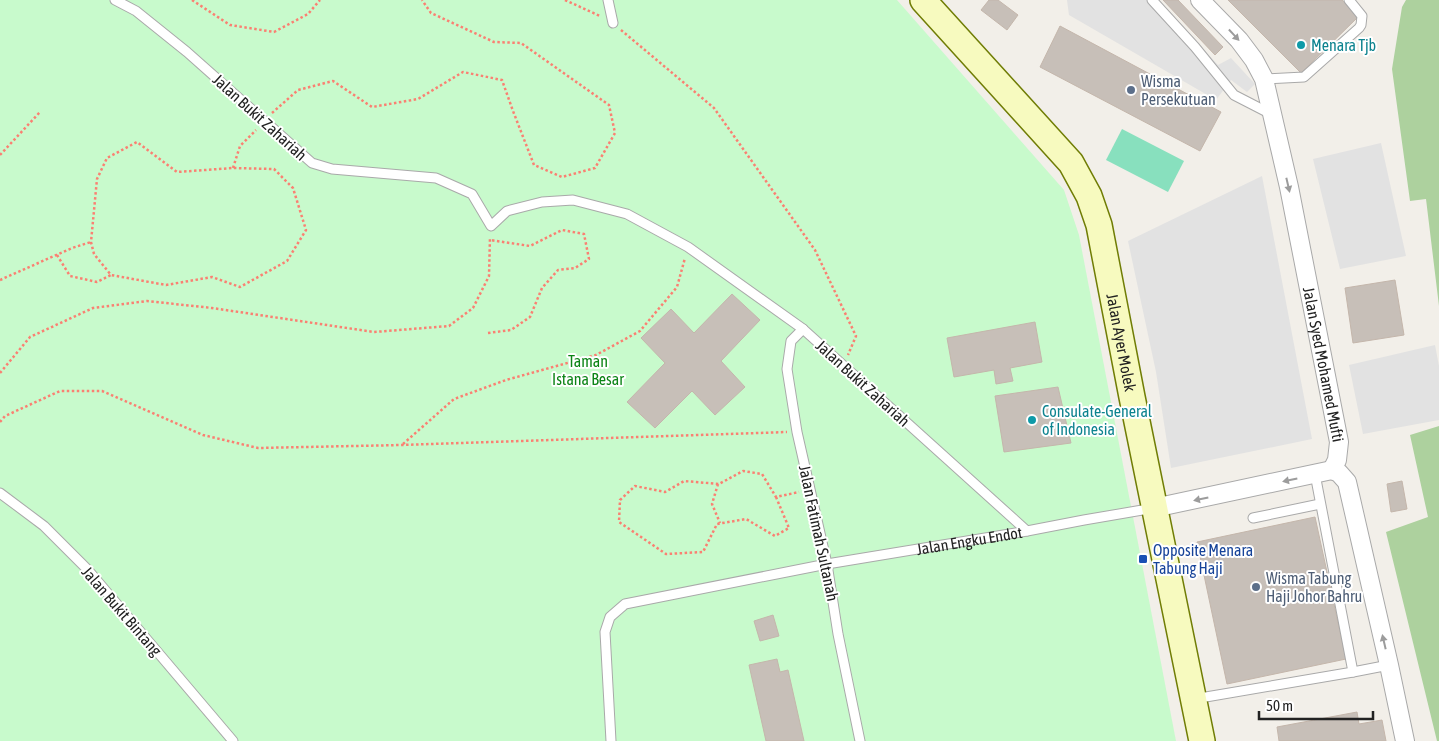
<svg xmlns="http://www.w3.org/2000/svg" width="1439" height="741" viewBox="0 0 1439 741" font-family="'Asap Condensed',sans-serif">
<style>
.forest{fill:#add19e}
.park{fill:#c8facc}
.pitch{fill:#88e0be}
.parking{fill:#e2e2e2}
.building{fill:#c7bfb8;stroke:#c4b6ab}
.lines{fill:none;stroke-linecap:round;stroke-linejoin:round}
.service-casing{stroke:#a9a9a9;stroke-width:11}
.minor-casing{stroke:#a9a9a9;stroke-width:20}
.secondary-casing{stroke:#707d05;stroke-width:28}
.path{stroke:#fa8072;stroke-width:2.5;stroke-dasharray:2.5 2.5;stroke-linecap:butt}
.service{stroke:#fff;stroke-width:9}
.minor{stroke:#fff;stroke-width:18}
.secondary{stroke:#f7fabf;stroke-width:25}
.oneway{fill:#9c9c9c}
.culture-dot{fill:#0f9aa8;stroke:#fff;stroke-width:2}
.service-dot{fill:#5c6f8a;stroke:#fff;stroke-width:2}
.transit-dot{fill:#1a4fb4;stroke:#fff;stroke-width:2}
.labels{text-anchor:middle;stroke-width:4;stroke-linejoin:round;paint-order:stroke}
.culture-label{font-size:16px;fill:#0d838f;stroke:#fff;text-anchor:start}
.service-label{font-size:16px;fill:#4e5e75;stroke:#fff;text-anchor:start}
.street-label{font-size:16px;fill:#222;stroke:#fff}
.park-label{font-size:16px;fill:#0c8416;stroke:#fff}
.transit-label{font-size:16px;fill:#164399;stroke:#fff;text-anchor:start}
</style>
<rect width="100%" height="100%" fill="#f2efe9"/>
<path class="forest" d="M 1406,0 L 1439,0 L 1439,306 L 1426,199 L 1410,201 L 1392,69 L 1402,7 Z
M 1439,426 L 1439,741 L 1437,741 L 1386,532 L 1428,517 L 1410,435 Z"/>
<path class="park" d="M 0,0 L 897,0 L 1064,190 L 1079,235 L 1176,741 L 0,741 Z"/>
<path class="pitch" d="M 1122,129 L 1184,161 L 1168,192 L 1106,160 Z"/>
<path class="parking" d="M 1067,0 L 1159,0 L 1218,65 L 1231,58 L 1255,84 L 1247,92 L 1231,80 L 1216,100 L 1069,15 Z
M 1381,143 L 1406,256 L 1340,269 L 1313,159 Z
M 1262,176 L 1312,439 L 1171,468 L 1156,372 L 1128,241 Z
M 1435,345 L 1439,366 L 1439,420 L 1363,434 L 1349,365 Z"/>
<path class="building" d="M 989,0 L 998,0 L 1018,15 L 1007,30 L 981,10 Z
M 1163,0 L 1178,0 L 1223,47 L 1215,55 Z
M 1228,0 L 1342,0 L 1358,17 L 1301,73 Z
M 1060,26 L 1221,112 L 1200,151 L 1040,67 Z
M 1395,280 L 1404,335 L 1353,343 L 1345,288 Z
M 732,294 L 760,320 L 721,361 L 745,387 L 715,415 L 692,391 L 655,428 L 627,402 L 665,363 L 641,338 L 671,309 L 694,333 Z
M 1035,322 L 1042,362 L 1010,368 L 1013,381 L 996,384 L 994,370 L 954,377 L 947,338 Z
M 1058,387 L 1071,443 L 1004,452 L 995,396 Z
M 1402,481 L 1407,509 L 1391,512 L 1387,484 Z
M 1315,517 L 1346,659 L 1227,684 L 1197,542 Z
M 773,615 L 779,636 L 760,641 L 754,621 Z
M 777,659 L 780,672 L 788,670 L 804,741 L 766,741 L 749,665 Z
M 1357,712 L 1359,724 L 1382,720 L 1386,741 L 1279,741 L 1277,727 Z"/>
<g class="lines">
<defs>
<g id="service">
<path d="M 115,0 L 136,11 L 187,52 L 312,163 L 332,169 L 436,178 L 472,194 L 491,226 L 507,211 L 542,202 L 573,200 L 627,214 L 688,247 L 803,329 L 1027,531"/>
<path d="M 608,0 L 613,23"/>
<path d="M 1152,0 L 1195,47 L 1234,95 L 1271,114"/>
<path d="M 1264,79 L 1304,77 L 1359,28 L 1361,25 L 1362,16 L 1349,0"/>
<path d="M 803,329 L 791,341 L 787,369 L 797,432 L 827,564 L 838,634 L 860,741"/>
<path d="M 1315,474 L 1353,672"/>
<path d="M 0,493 L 44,526 L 88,570 L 233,741"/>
<path d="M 1253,518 L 1320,504"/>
<path d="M 1194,699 L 1353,672 L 1389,665"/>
<path id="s1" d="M 611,741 L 605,632 L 610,617 L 625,604 L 827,564 L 1027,531 L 1084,520 L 1154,508"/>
</g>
<g id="minor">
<path id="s2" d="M 1200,0 L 1239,40 L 1254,60 L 1264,79 L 1289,187 L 1339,442 L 1337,460 L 1332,470"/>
<path d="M 1332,470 L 1339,473 L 1347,482 L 1389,665 L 1405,741"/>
<path d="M 1154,508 L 1332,470"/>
</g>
<g id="secondary">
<path id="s3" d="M 923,0 L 1071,163 L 1089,196 L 1099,225 L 1132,397 L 1202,741"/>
</g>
</defs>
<use href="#service" class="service-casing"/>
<use href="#minor" class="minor-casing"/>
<use href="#secondary" class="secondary-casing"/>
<path class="path" d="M 192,0 L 230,25 L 274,32 L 308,14 L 320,0
M 565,0 L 600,16
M 621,30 L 714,108 L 815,250 L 856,336 L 848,355
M 272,113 L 298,90 L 333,81 L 372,107 L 418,99 L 463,72 L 502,80 L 513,111 L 534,165 L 562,177 L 595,168 L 615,133 L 609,105 L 521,43 L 494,42 L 431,13 L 422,0
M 0,155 L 40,112
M 233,168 L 240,146 L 256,130
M 57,255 L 70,276 L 97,282 L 111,275 L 94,254 L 91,242 L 97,179 L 107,158 L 137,142 L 177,172 L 233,168 L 274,169 L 293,188 L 306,230 L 287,261 L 240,287 L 212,277 L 166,285 L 111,275
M 0,280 L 72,248 L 91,242
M 488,333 L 511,330 L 530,317 L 542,288 L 558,270 L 575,268 L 589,259 L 584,234 L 562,230 L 530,246 L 490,240
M 0,373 L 30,337 L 93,308 L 147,301 L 212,308 L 374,332 L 449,326 L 473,308 L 489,276 L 490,237
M 0,422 L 5,416 L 60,391 L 102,391 L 203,435 L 258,448 L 402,445 L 787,432
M 403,444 L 454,399 L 506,380 L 596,355 L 640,331 L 677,287 L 685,258
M 718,484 L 712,504 L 720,523
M 776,497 L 789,528 L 775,536 L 746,519 L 717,524 L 703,552 L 666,554 L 619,522 L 620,500 L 635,486 L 665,492 L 684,481 L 719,484 L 743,471 L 762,474 L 776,497 L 799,492"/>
<use href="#service" class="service"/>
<use href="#minor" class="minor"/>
<use href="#secondary" class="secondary"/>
</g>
<defs><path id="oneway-solid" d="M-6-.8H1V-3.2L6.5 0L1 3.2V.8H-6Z" transform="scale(1.25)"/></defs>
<g class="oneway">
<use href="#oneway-solid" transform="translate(1234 35) rotate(47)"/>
<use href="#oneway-solid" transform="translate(1288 185) rotate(77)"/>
<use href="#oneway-solid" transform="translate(1290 480) rotate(168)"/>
<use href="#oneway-solid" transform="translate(1201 499) rotate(168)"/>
<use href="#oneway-solid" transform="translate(1384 642) rotate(-103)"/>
</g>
<g class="culture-dot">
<circle cx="1301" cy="45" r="5"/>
<circle cx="1032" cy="420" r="5"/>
</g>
<g class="service-dot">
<circle cx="1131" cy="90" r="5"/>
<circle cx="1256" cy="587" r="5"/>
</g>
<rect class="transit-dot" x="1138" y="554" width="10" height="10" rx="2.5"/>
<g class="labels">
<g class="culture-label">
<text x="1311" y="51">Menara Tjb</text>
<text x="1042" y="417">Consulate-General<tspan x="1042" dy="18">of Indonesia</tspan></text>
</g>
<g class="service-label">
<text x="1141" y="87">Wisma<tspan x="1141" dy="18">Persekutuan</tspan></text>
<text x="1266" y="584">Wisma Tabung<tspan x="1266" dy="18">Haji Johor Bahru</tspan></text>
</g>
<g class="street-label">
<text transform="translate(260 117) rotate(42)" y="6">Jalan Bukit Zahariah</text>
<text dy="6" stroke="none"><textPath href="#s3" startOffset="408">Jalan Ayer Molek</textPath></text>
<text dy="6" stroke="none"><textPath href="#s2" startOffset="394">Jalan Syed Mohamed Mufti</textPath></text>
<text transform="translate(863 383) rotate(42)" y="6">Jalan Bukit Zahariah</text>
<text transform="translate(819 533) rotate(78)" y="6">Jalan Fatimah Sultanah</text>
<text dy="6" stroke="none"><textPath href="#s1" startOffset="495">Jalan Engku Endot</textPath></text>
<text transform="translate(122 611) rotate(49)" y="6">Jalan Bukit Bintang</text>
</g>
<g class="park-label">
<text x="588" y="367">Taman<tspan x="588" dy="18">Istana Besar</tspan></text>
</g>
<g class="transit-label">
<text x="1153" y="556">Opposite Menara<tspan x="1153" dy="18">Tabung Haji</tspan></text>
</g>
</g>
<path d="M1259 711v8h114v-8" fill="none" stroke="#222222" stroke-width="2.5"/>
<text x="1266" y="711" font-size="15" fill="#222222" stroke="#ffffff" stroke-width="4" paint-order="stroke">50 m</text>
</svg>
